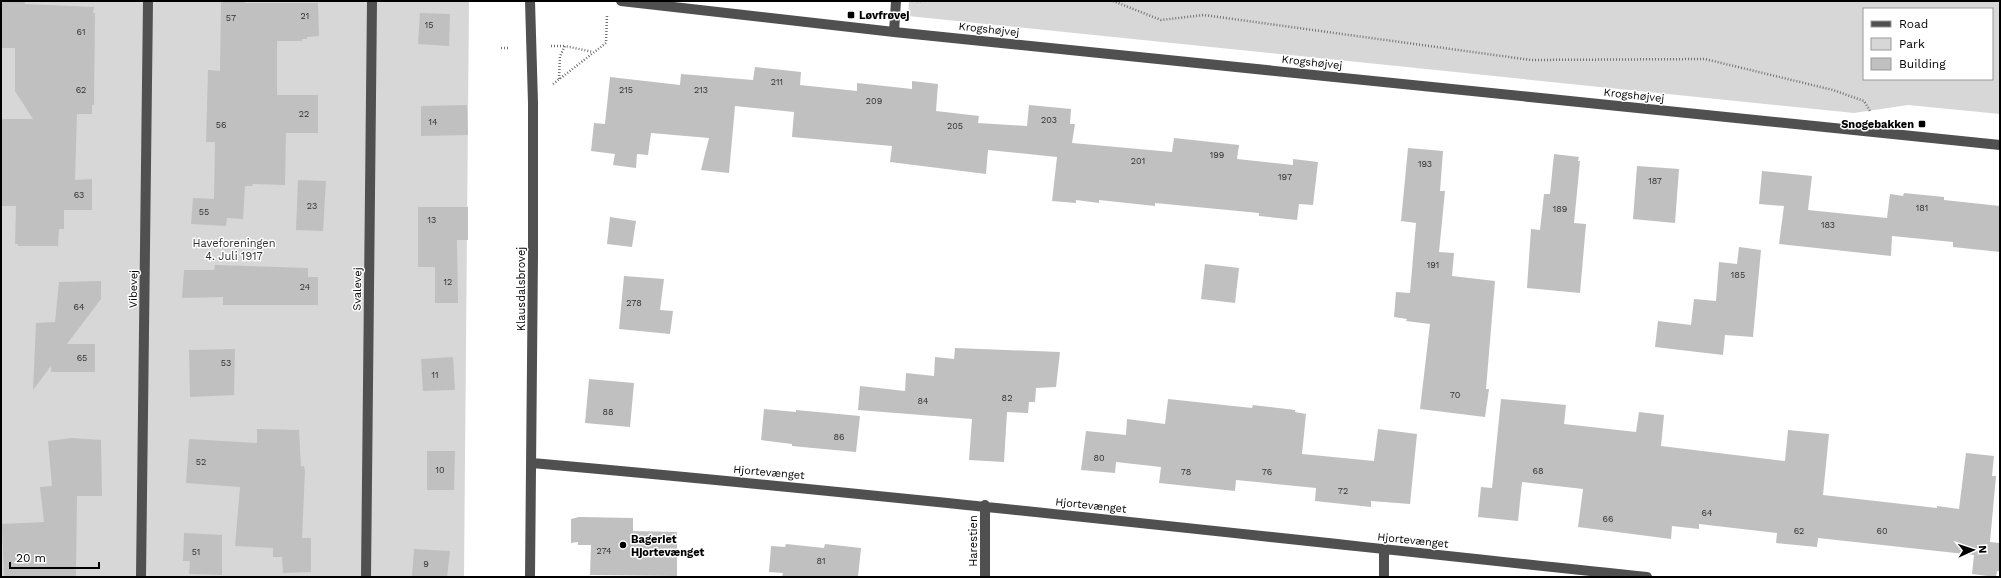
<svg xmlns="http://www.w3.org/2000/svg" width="2001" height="578" viewBox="0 0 2001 578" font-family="'Work Sans',sans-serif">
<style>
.green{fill:#d7d7d7;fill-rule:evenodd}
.building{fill:#c0c0c0}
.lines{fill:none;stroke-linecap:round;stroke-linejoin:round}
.path{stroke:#727272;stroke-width:2.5;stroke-dasharray:1 2;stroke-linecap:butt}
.minor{stroke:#505050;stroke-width:10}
.poi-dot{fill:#000;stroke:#fff;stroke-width:1.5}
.labels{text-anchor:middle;stroke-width:3;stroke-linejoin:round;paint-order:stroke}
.number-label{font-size:9px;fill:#303030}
.poi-label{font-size:11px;font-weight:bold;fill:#000;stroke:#fff;text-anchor:start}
.street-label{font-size:11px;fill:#000;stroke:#fff}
.park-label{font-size:11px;fill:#2e2e2e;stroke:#fff}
</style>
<rect width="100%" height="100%" fill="#fff"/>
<path class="green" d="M 1,1 L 469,1 L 464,577 L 1,577 Z
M 909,1 L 2000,1 L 2000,114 L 1908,105 L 1854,113 L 908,16 ZM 1864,9 L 1992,9 L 1992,79 L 1864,79 Z"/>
<path class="building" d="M 1,1 L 25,1 L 25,4 L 94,7 L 93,13 L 95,13 L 94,105 L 92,105 L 92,114 L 77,114 L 75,180 L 92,179 L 92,210 L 64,210 L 64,229 L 59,229 L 58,246 L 18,246 L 18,244 L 15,244 L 16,206 L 1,206 L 1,119 L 33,119 L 15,91 L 15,48 L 1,48 Z
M 221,1 L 245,1 L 245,3 L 318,3 L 319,36 L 307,37 L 307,39 L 302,39 L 302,41 L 277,41 L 277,95 L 318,95 L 318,133 L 286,133 L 285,185 L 253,184 L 252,186 L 245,186 L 243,219 L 227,218 L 226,226 L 191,224 L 193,198 L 214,199 L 215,142 L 206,142 L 208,70 L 220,71 Z
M 420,13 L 450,14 L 449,46 L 418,44 Z
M 755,67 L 801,72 L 800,85 L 857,91 L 857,83 L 912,89 L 912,81 L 938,84 L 936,111 L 979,116 L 978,123 L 1027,126 L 1029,105 L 1071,109 L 1070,124 L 1075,124 L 1072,143 L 1172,152 L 1174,138 L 1239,145 L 1237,159 L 1293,165 L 1293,159 L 1318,162 L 1313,205 L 1299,204 L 1297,220 L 1259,216 L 1259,213 L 1155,203 L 1155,206 L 1099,200 L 1099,203 L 1076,200 L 1076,203 L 1052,201 L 1057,157 L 988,150 L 986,174 L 890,162 L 892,146 L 792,137 L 794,112 L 735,106 L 729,173 L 701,170 L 709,138 L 651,133 L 648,155 L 637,154 L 636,168 L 613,165 L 615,154 L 591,151 L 594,123 L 605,124 L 610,77 L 680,85 L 681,74 L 753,80 Z
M 467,105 L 468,135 L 421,136 L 421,106 Z
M 1408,148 L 1443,151 L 1440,191 L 1445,191 L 1439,252 L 1454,253 L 1452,276 L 1495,281 L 1486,389 L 1489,389 L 1485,417 L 1420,409 L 1430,324 L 1406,321 L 1407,319 L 1394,317 L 1396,292 L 1410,293 L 1416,223 L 1401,221 Z
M 1554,154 L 1579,157 L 1578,161 L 1580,161 L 1574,223 L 1586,224 L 1580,293 L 1527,288 L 1531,229 L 1540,230 L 1544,194 L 1550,194 Z
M 1637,166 L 1679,169 L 1675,223 L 1633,219 Z
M 1762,171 L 1812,176 L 1808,210 L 1887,218 L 1890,194 L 1903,196 L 1904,193 L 1944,197 L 1944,200 L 2000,206 L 2000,252 L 1953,247 L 1953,242 L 1892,236 L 1891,256 L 1779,244 L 1784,206 L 1759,204 Z
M 298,180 L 326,181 L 323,231 L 296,230 Z
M 418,207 L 468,207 L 468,240 L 457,240 L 458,303 L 435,303 L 435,267 L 418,267 Z
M 610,217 L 636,221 L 632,247 L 607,244 Z
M 1739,247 L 1761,250 L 1753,337 L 1725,335 L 1723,355 L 1655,347 L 1658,321 L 1691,325 L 1694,299 L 1716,301 L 1719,262 L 1737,264 Z
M 1205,264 L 1239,268 L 1235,303 L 1201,299 Z
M 215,265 L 308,268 L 308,277 L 318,277 L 318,305 L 223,305 L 223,297 L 182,298 L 184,270 L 214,270 Z
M 624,276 L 664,279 L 660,310 L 673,311 L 670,334 L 619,329 Z
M 101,281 L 101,299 L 67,344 L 95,344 L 95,372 L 51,372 L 51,366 L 33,390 L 36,323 L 55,322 L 59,282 Z
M 955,348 L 1060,352 L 1056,387 L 1036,388 L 1035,402 L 1029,402 L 1028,413 L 1007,412 L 1004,462 L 969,460 L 972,419 L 858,410 L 860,386 L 905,391 L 906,373 L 934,376 L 935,357 L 954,359 Z
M 235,349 L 234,395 L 190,397 L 189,350 Z
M 453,357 L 455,390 L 423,391 L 421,359 Z
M 589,379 L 634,383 L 630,427 L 585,423 Z
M 1168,399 L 1252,408 L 1253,405 L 1295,410 L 1295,412 L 1306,414 L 1302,454 L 1374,461 L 1378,429 L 1417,434 L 1410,504 L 1371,501 L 1371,507 L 1315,501 L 1316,488 L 1236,480 L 1235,491 L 1159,483 L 1161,467 L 1116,462 L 1115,473 L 1081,470 L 1086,431 L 1126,435 L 1127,419 L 1165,424 Z
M 1501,399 L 1566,405 L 1564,424 L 1636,432 L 1639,412 L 1664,415 L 1661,446 L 1785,461 L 1788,430 L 1829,434 L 1823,495 L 1937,508 L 1937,506 L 1959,509 L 1966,453 L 1994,456 L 1992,476 L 1996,476 L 1990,542 L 2000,543 L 2000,571 L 1997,571 L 1996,577 L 1972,574 L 1974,555 L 1818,538 L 1817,547 L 1776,543 L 1777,533 L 1699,524 L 1699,529 L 1672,526 L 1671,539 L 1578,527 L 1583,489 L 1522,482 L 1518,521 L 1478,517 L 1481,487 L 1492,488 Z
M 764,409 L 796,412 L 796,410 L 860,416 L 856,452 L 792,446 L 792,444 L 761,440 Z
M 257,429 L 299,430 L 301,466 L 304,466 L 305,471 L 302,538 L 311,538 L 311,572 L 283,573 L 282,557 L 273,557 L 273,548 L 235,546 L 240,487 L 186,483 L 189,439 L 257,443 Z
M 72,438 L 101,440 L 102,496 L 77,496 L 76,577 L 4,577 L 2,524 L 44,522 L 40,487 L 52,486 L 48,441 Z
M 427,451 L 455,451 L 454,490 L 427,490 Z
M 579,517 L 633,518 L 633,531 L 677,532 L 677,576 L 590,575 L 591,545 L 578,545 L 578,542 L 571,543 L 571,519 Z
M 184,533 L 222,535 L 222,575 L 189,574 L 190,561 L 183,561 Z
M 786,544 L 824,548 L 825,544 L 861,548 L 858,577 L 782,577 L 783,573 L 769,572 L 771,546 L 785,547 Z
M 414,549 L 450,551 L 447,577 L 412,577 Z"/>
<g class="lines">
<path class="path" d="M 917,1 L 923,1
M 1113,1 L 1161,20 L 1204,15 L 1531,60 L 1705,59 L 1833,90 L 1864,101 L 1870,111
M 551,46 L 565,46
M 501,48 L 510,48
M 559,79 L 560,56 L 565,46 L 593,52
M 553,84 L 606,43 L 607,15"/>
<path class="minor" d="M 530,1 L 533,103 L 533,255 L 530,577
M 621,1 L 894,32 L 2000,145
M 894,32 L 896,1
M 532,463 C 904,496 1275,538 1647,577
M 141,577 L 148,1
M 366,577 L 372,1
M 985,577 L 985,505
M 1384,577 L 1384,549"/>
</g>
<g class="poi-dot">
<rect x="847" y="11" width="8" height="8" rx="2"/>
<rect x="1918" y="120" width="8" height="8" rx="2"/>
<circle cx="623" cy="545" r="4"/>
</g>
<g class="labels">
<g class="number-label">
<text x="305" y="19">21</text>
<text x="231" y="21">57</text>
<text x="429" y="28">15</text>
<text x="81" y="35">61</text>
<text x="777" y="85">211</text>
<text x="81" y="93">62</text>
<text x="626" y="93">215</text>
<text x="701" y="93">213</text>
<text x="874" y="104">209</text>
<text x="304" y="117">22</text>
<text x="1049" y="123">203</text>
<text x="433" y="125">14</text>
<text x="221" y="128">56</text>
<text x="955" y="129">205</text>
<text x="1217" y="158">199</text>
<text x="1138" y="164">201</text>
<text x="1425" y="167">193</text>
<text x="1285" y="180">197</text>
<text x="1655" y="184">187</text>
<text x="79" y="198">63</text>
<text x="312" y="209">23</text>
<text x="1922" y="211">181</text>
<text x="1560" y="212">189</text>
<text x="204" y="215">55</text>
<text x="432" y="223">13</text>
<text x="1828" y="228">183</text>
<text x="1433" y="268">191</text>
<text x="1738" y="278">185</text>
<text x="448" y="285">12</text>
<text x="305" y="290">24</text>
<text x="634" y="306">278</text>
<text x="79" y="310">64</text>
<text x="82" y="361">65</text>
<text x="226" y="366">53</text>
<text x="435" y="378">11</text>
<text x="1455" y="398">70</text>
<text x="1007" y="401">82</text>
<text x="923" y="404">84</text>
<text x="608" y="415">88</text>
<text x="839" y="440">86</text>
<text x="1099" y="461">80</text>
<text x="201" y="465">52</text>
<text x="440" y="473">10</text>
<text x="1538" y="474">68</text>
<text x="1186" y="475">78</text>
<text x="1267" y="475">76</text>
<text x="1343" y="494">72</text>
<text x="1707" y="516">64</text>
<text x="1608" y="522">66</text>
<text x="1799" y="534">62</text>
<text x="1882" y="534">60</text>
<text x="604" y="554">274</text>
<text x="196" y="555">51</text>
<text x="821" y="564">81</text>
<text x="426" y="567">9</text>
</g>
<g class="poi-label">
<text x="859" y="19">Løvfrøvej</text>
<text x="1914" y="128" text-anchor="end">Snogebakken</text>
<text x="631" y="543">Bageriet<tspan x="631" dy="13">Hjortevænget</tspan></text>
</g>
<g class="street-label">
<text transform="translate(989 29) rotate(6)" y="4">Krogshøjvej</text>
<text transform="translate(1312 62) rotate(6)" y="4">Krogshøjvej</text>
<text transform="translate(1634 95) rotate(6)" y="4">Krogshøjvej</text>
<text transform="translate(133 289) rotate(-89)" y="4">Vibevej</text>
<text transform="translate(357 289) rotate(-89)" y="4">Svalevej</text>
<text transform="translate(521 289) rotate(-90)" y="4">Klausdalsbrovej</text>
<text transform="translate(769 472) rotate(5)" y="4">Hjortevænget</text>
<text transform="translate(1091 505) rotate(6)" y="4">Hjortevænget</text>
<text transform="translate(1413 540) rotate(6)" y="4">Hjortevænget</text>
<text transform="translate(973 541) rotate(-90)" y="4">Harestien</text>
</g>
<g class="park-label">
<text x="234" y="247">Haveforeningen<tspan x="234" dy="13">4. Juli 1917</tspan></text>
</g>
</g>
<rect width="2001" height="578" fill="none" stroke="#000000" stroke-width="4"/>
<rect x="1863" y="8" width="130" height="72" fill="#ffffff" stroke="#999999"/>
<rect x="1871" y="21" width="20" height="6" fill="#505050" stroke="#999999"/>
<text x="1899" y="28" font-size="12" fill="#000000">Road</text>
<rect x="1871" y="38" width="20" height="12" fill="#d7d7d7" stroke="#999999"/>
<text x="1899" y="48" font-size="12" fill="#000000">Park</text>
<rect x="1871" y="58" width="20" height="12" fill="#c0c0c0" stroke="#999999"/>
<text x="1899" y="68" font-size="12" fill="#000000">Building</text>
<g transform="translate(1973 550) rotate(87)" stroke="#ffffff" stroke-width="3" paint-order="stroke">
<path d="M0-3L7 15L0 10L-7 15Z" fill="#000000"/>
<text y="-6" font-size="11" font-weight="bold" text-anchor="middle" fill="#000000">N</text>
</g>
<path d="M10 562v6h89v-6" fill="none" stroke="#000000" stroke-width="2"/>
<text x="16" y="562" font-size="12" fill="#000000" stroke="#ffffff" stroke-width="3" paint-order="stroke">20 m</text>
</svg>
